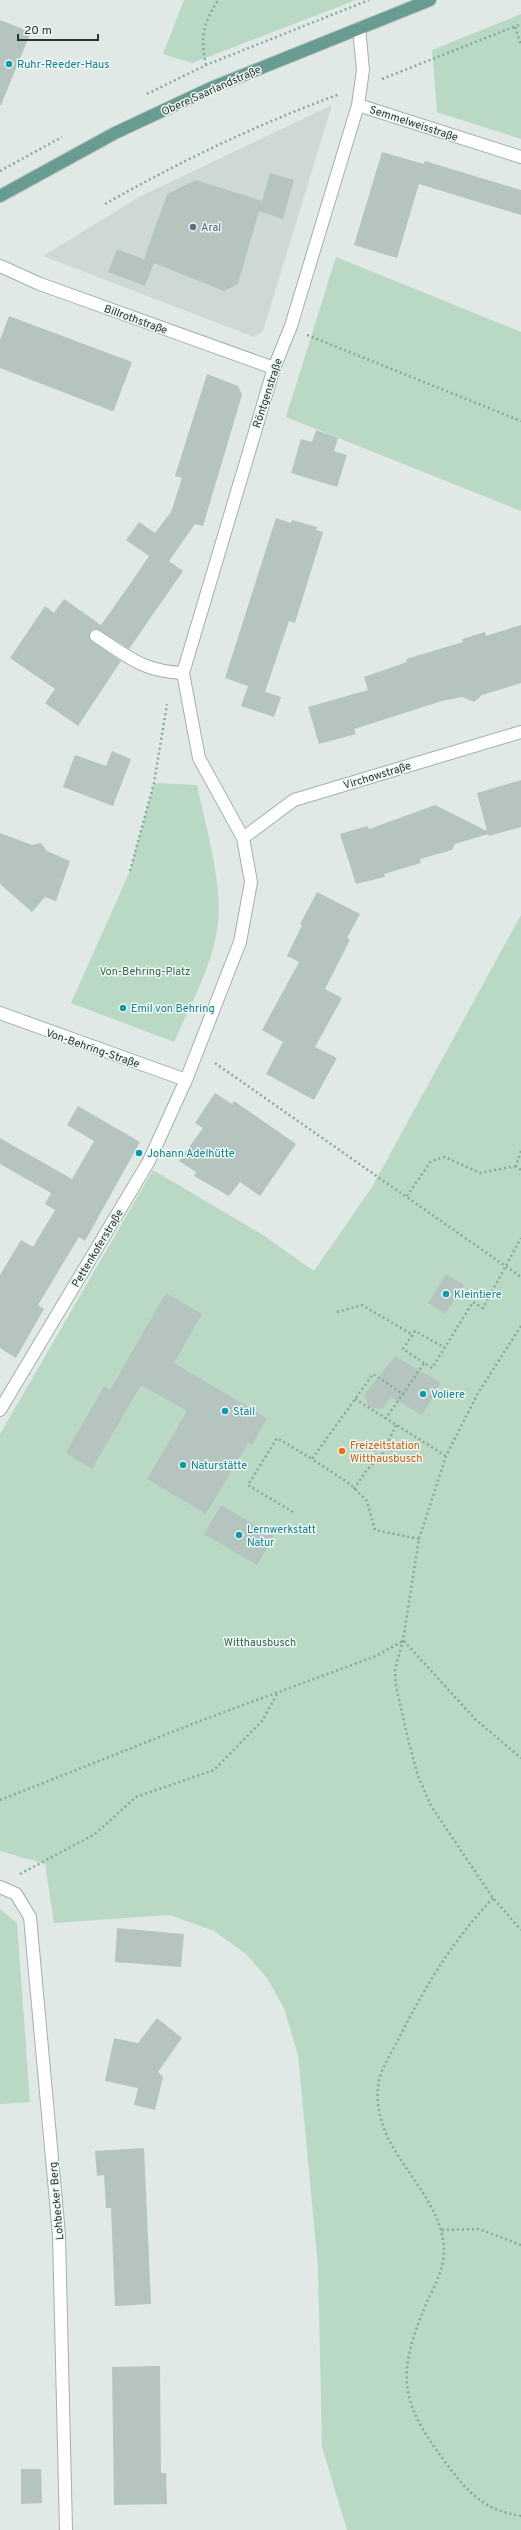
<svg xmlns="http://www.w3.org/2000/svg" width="521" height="2530" viewBox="0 0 521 2530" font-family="Overpass,sans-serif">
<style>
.built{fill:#ced9d5}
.green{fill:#bad9c4}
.building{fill:#b6c4bf}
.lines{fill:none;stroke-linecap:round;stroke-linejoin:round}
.lane-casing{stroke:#a3b0ad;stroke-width:14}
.street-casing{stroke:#a3b0ad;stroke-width:14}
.primary-casing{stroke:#bdc3c2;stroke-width:14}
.path{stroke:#83aaa0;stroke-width:2.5;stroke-dasharray:2 3;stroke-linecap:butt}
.lane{stroke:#fff;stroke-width:12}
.street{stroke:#fff;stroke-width:12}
.primary{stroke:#689b91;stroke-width:12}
.culture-dot{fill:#0f9aa8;stroke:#f0f6f4;stroke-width:1.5}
.service-dot{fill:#5c6f8a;stroke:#f0f6f4;stroke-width:1.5}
.food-dot{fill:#e8710a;stroke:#f0f6f4;stroke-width:1.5}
.labels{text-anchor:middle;stroke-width:3;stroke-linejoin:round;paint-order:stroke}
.culture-label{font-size:11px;fill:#0d838f;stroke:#f0f6f4;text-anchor:start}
.street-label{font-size:11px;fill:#223834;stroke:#f0f6f4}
.service-label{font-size:11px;fill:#4e5e75;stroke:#f0f6f4;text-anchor:start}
.park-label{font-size:11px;fill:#306b4b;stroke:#f0f6f4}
.food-label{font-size:11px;fill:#c56008;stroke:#f0f6f4;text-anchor:start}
</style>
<rect width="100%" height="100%" fill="#e0e9e6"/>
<path class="built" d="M 332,105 L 263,331 L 254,337 L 43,256 L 139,197 Z"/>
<path class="green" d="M 184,0 L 356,0 L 192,63 L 163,54 Z
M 521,14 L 521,139 L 437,112 L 432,50 Z
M 336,257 L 521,332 L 521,511 L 286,417 Z
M 154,783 L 197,785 C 206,829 222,878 218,923 C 214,964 190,1005 174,1042 L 71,1003 L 130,871 Z
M 521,915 L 521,2530 L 347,2530 L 322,2447 L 318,2267 L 298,2055 L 284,2008 L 267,1978 L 246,1954 L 214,1931 L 170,1915 L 54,1923 L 45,1864 L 0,1851 L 0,1434 L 153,1170 L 260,1233 L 314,1271 L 372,1187 Z
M 0,1909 L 17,1923 L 30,2102 L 0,2104 Z"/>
<path class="building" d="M 0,20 L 31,32 L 1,105 L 0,105 Z
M 382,152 L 424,164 L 425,161 L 521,190 L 521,215 L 419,184 L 397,258 L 354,245 Z
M 270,173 L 294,180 L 283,219 L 259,211 L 238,284 L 224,291 L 144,259 L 167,194 L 196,180 L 262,201 Z
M 117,249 L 154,263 L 145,286 L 108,272 Z
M 9,316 L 132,362 L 114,410 L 112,411 L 0,368 L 0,340 Z
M 207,374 L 238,386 L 242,395 L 203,526 L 195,524 L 169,561 L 183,571 L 129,649 L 100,630 L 93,629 L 90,632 L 92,642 L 121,661 L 78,726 L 45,703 L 55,689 L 10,658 L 45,606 L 54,613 L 64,599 L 101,625 L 130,584 L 149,556 L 126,540 L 139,522 L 155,533 L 171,512 L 182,478 L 175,476 Z
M 316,430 L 338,438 L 334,451 L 347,455 L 337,487 L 291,473 L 301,439 L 312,442 Z
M 276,518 L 291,523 L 292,520 L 317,527 L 316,530 L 323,532 L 295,623 L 289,621 L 265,692 L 225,678 Z
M 521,625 L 521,683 L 482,695 L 474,702 L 462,697 L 442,701 L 354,729 L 356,734 L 319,744 L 308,707 L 368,690 L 364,677 L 407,662 L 406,659 L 463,642 L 462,639 L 485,632 L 486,636 Z
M 248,686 L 281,697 L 274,717 L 241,706 Z
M 112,751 L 131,759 L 113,806 L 63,787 L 75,755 L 106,766 Z
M 521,780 L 521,827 L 489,836 L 488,834 L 455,844 L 452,850 L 420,859 L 421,863 L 384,874 L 385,877 L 356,884 L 340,834 L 367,826 L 369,829 L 435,805 L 487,831 L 477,793 Z
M 0,833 L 32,845 L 41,843 L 47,851 L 70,861 L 56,901 L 45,897 L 32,912 L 0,884 Z
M 317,892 L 360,914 L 347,938 L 350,940 L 325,989 L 342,998 L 315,1047 L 337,1058 L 314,1100 L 266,1074 L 283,1042 L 262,1030 L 299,962 L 287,956 L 302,925 L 300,924 Z
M 215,1093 L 232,1104 L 234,1101 L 296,1144 L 260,1196 L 240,1182 L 229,1196 L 194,1176 L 196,1172 L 179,1161 L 203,1128 L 195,1123 Z
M 78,1106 L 140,1142 L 85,1241 L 79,1237 L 38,1305 L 44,1309 L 16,1358 L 0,1348 L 0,1275 L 21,1240 L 33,1247 L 55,1210 L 45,1204 L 51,1193 L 0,1164 L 0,1138 L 72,1179 L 94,1141 L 67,1125 Z
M 446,1274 L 464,1285 L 445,1314 L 428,1303 Z
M 166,1293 L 202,1314 L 174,1363 L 267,1418 L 252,1445 L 248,1443 L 206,1514 L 147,1479 L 187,1411 L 141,1385 L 92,1469 L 66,1453 L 104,1386 L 110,1390 Z
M 395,1356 L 441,1383 L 422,1415 L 391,1397 L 382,1409 L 369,1407 L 364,1395 Z
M 221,1505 L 274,1536 L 257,1565 L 204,1534 Z
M 117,1928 L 184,1934 L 181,1967 L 115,1962 Z
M 157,2018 L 182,2038 L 158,2072 L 163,2077 L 155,2110 L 134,2105 L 138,2088 L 105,2081 L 114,2038 L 138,2043 Z
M 144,2148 L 151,2304 L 115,2306 L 111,2208 L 106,2208 L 104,2175 L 97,2176 L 95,2151 Z
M 160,2366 L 161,2473 L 166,2473 L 167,2504 L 114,2505 L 112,2367 Z
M 21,2469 L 41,2469 L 42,2503 L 21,2504 Z"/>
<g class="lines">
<defs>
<path id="lane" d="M 96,636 C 129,657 142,671 183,673"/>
<path id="street" d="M 359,28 L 363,70 L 358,105 L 521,157
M 0,266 L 40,284 L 274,368
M 243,838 L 294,800 L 521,732
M 0,1013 L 186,1080
M 0,1410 L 149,1161 L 186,1080 L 240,942 L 251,882 L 243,838 L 199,758 L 183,673 L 274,368 L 291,326 L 358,105
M 0,1887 L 16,1894 L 30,1917 L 59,2235 L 66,2530"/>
<path id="primary" d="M 0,196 L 115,133 L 211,88 L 430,0"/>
</defs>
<use href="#lane" class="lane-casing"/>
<use href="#street" class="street-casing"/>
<use href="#primary" class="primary-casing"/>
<path class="path" d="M 515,27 L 521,45
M 206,65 C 200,37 203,24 218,0
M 382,79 L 521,24
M 147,94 L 206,65 L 369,0
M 0,171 L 62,137
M 105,204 C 181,161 258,124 340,94
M 307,335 L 521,421
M 130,871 L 154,783 L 167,704
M 215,1063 L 521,1277
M 521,1151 L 516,1166 L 521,1170
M 407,1196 L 431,1161 L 445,1157 L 480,1173 L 516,1166
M 337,1312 L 362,1305 L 413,1335
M 521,1326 L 478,1393 L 446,1456 L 419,1539 L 403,1640 L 395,1670 L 396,1686 L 409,1743 L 418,1776 L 431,1806 L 493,1898 L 521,1930
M 424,1363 L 403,1349 L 415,1331 L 445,1348
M 355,1399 L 446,1456
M 385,1419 L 403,1394
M 354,1489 L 366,1471 L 383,1453 L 396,1425
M 293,1512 L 248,1485 L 277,1438 L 312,1459
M 419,1539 L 375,1530 L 367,1501 L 350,1484 L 312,1459 L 373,1374 L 403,1394 L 424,1363 L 432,1368 L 473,1302 L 483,1308 L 521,1238
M 404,1641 L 475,1719 L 521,1758
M 0,1800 L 200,1721 L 376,1656 L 403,1641
M 20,1874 L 95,1834 L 136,1797 L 214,1770 L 262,1721 L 277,1694
M 493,1898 C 453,1940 424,1988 398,2040 C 391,2054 379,2071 378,2087 C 376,2104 381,2124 389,2140 C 407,2175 443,2209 444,2250 C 444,2268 435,2286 427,2302 C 396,2374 399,2401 446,2463 C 468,2493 484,2510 521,2516
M 442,2230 L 479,2229 L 521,2245"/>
<use href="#lane" class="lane"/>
<use href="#street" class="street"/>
<use href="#primary" class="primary"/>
</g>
<g class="culture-dot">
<circle cx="9" cy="64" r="4"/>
<circle cx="123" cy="1008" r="4"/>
<circle cx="139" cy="1153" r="4"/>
<circle cx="446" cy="1294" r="4"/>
<circle cx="423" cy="1394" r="4"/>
<circle cx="225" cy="1411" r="4"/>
<circle cx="183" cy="1465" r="4"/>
<circle cx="239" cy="1535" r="4"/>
</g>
<circle class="service-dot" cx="193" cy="227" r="4"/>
<circle class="food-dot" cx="342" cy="1451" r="4"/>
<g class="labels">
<g class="culture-label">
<text x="17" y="68">Ruhr-Reeder-Haus</text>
<text x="131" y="1012">Emil von Behring</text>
<text x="147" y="1157">Johann Adelhütte</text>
<text x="454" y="1298">Kleintiere</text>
<text x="431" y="1398">Voliere</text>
<text x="233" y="1415">Stall</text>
<text x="191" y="1469">Naturstätte</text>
<text x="247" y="1533">Lernwerkstatt<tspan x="247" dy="13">Natur</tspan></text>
</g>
<g class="street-label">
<text transform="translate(211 90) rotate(-24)" y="4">Obere Saarlandstraße</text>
<text transform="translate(414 123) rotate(18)" y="4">Semmelweisstraße</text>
<text transform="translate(136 319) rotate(20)" y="4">Billrothstraße</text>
<text transform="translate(267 393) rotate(-72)" y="4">Röntgenstraße</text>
<text transform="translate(377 775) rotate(-17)" y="4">Virchowstraße</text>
<text transform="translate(93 1048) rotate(19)" y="4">Von-Behring-Straße</text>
<text transform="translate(97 1248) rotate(-59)" y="4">Pettenkoferstraße</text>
<text transform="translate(56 2201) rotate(-95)" y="4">Lohbecker Berg</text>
</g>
<g class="service-label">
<text x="201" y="231">Aral</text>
</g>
<g class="park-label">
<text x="145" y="975">Von-Behring-Platz</text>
<text x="260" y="1646">Witthausbusch</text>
</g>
<g class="food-label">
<text x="350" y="1449">Freizeitstation<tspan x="350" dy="13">Witthausbusch</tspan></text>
</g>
</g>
<path d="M18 34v6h80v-6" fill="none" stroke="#223834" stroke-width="2"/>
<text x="24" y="34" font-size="12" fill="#223834" stroke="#f0f6f4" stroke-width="3" paint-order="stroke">20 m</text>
</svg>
